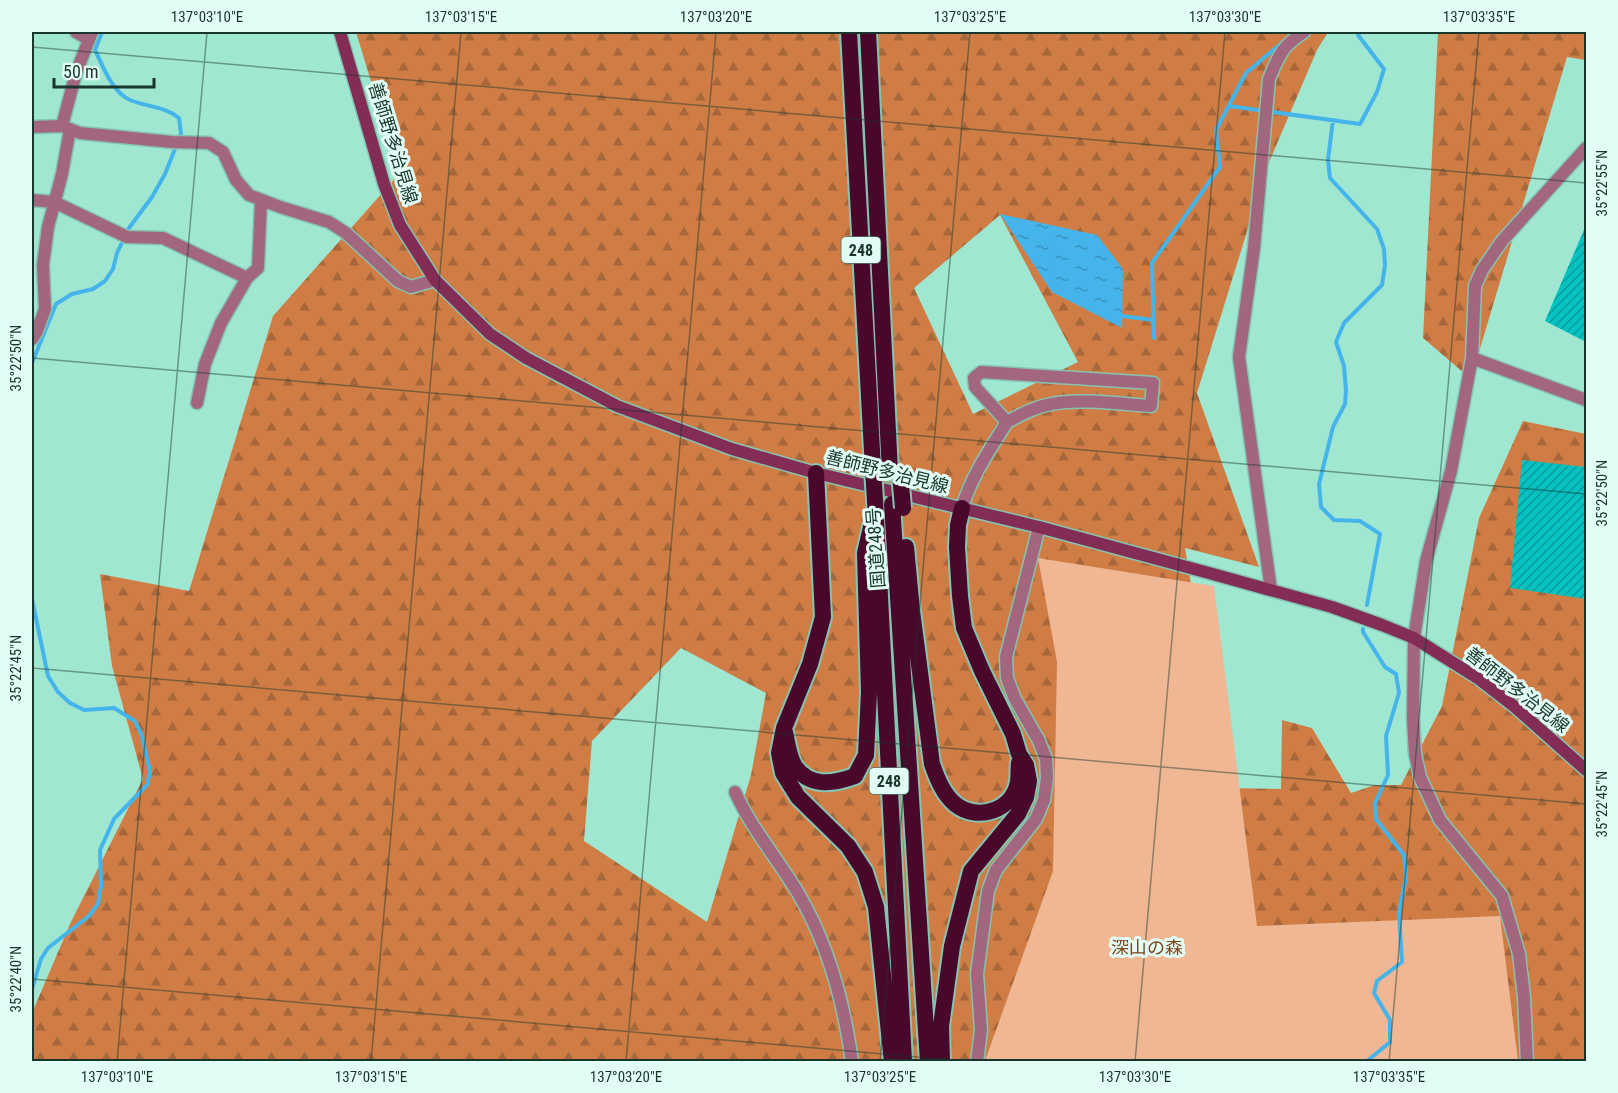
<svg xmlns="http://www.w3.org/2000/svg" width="1618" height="1093" viewBox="0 0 1618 1093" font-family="'Roboto Condensed','Noto Sans JP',sans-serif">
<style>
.forest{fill:url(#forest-firs);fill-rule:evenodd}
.green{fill:#f0b794}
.water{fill:url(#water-ripples)}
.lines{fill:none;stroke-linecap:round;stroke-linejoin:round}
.stream{stroke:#45b4ea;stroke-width:4}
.building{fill:url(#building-hatch)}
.minor-casing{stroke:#85c4b0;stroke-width:15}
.tertiary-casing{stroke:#85c4b0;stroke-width:15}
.secondary-casing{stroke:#85c4b0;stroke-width:15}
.trunk-casing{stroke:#85c4b0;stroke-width:20}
.minor{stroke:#a2667f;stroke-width:12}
.tertiary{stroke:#a2667f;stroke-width:12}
.secondary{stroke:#822c56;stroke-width:12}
.trunk{stroke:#4a072c;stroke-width:16}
.trunk-bridge-casing{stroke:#85c4b0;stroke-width:20;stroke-linecap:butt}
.trunk-bridge{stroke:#4a072c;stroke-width:16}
.ticks{fill:none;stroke:#18362d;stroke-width:1.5;stroke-opacity:0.45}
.labels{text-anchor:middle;stroke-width:6;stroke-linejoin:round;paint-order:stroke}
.shield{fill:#e2fef4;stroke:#557269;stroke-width:1.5}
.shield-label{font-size:16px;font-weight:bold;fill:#18362d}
.street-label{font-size:18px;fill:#18362d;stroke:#e2fef4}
.park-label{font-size:18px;fill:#7c441c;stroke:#e2fef4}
.neatline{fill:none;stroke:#18362d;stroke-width:2}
.ticks-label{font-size:15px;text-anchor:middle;fill:#18362d}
</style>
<defs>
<pattern id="forest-firs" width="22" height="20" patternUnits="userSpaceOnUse" patternTransform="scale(1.5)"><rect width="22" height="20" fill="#d07d45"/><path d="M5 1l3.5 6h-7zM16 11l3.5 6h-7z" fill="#a8673a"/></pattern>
<pattern id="water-ripples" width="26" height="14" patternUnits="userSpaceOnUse" patternTransform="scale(1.5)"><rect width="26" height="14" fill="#45b4ea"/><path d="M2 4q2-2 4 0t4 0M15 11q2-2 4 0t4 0" fill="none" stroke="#3993be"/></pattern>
<pattern id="building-hatch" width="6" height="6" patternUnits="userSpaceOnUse" patternTransform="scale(1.5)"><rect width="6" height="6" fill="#07c2c0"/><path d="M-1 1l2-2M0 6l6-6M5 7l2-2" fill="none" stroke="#079e9c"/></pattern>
</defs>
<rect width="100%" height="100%" fill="#a0e7d1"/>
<path class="forest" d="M 356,32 L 1328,32 L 1317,50 L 1267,167 L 1197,393 L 1259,567 L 1185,548 L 1199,632 L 1220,788 L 1281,789 L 1282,720 L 1312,728 L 1351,793 L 1375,785 L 1401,785 L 1442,706 L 1479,518 L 1523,421 L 1586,434 L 1586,1061 L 32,1062 L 32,1013 L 70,924 L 143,779 L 112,666 L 100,574 L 189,591 L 273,316 L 399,174 ZM 1000,215 L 1078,362 L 973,414 L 914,288 ZM 681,648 L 766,693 L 751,775 L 707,922 L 584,841 L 592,741 Z
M 1438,32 L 1586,32 L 1586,60 L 1567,57 L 1471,379 L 1423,338 Z"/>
<path class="green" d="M 1038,558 L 1214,586 L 1257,926 L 1500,916 L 1518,1061 L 985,1061 L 1053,871 L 1057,662 Z"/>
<path class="water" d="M 1000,214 L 1097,235 L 1123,269 L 1122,328 L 1052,292 Z"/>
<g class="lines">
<path class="stream" d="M 1229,106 L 1360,124 L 1377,92 L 1384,69 L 1358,35 L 1360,32
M 1333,120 L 1328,160 L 1330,178 L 1377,229 L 1384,249 L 1385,265 L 1382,285 L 1344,323 L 1336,342 L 1344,366 L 1346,390 L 1345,404 L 1333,427 L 1319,484 L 1321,507 L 1334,520 L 1360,521 L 1380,534 L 1367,605
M 1122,316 L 1153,320
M 1154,338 L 1152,263 L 1220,167 L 1216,130 L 1246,73 L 1283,42
M 32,363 L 56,304 L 72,294 L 93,289 L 105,281 L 113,269 L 117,253 L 129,228 L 152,197 L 165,174 L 181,134 L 179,118 C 164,106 147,107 130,100 C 112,92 103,66 95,50 L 102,32
M 32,599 L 48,676 L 58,692 L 70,703 L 84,710 L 114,708 L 135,721 L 142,736 L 150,772 L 147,785 L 114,819 L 100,850 L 101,886 L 98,904 L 89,916 L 48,948 L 41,959 L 32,989
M 1363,629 L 1363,632 L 1385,667 L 1396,674 L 1399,693 L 1386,736 L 1388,775 L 1375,803 L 1376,819 L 1404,855 L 1406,877 L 1399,913 L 1402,962 L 1377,981 L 1374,993 L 1390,1020 L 1390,1042 L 1366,1062"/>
</g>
<path class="building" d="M 1586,225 L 1586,342 L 1545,321 Z
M 1522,460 L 1586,467 L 1586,599 L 1510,588 Z"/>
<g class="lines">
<defs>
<path id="minor" d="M 76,32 L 88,39
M 62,126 L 76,73 L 92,32
M 32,127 L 62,126 L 80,133 L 172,142 L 209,143 L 223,152 L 236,180 L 249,195 L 280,207 L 329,222 L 346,233 L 398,281 L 411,287 L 435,280
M 32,200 L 54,202 L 127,237 L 163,238 L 247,278 L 258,268 L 261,200
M 32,339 L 37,331 L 45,309 L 43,265 L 48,227 L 62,174 L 70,129
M 1472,358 L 1586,400
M 197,403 L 205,364 L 221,323 L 247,278
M 962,508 C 971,477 990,449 1007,422 L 975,387 L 974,378 L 981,372 L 1153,383 L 1151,406 C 1122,404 1079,398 1051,404 C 1035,407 1022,414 1007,422
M 1271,590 L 1239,357 L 1254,248 L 1269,79 C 1279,55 1282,46 1304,32
M 1414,638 L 1426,561 L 1451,471 L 1472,358 L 1475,286 L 1482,270 L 1502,241 L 1586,148
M 735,792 C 751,828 777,858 798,893 C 828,944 844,1002 852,1062
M 977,1062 L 981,1030 L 977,974 L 988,891 L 996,870 L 1036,819 L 1044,800 L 1047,778 L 1046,759 L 1039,741 L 1015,699 L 1007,678 L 1006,657 L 1039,527"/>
<path id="tertiary" d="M 1414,638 L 1413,719 L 1415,754 L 1420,777 L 1440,820 L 1502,896 L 1519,954 L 1524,997 L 1527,1062"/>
<path id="secondary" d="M 340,32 L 384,184 L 400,225 L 435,280 L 490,334 L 526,358 L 617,406 L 732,449 L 816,473 L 1039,527 L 1209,573 L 1332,607 L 1382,625 L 1414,638 L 1479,679 L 1515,707 L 1586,770"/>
<path id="trunk" d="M 849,32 L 873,469
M 868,32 L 890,472
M 816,473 L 823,617 L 810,664 L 784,728 L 779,753 L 783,773 L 798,797 L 848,846 L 865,872 L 876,907 L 892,1062
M 875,500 L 904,1062
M 892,504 L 928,1062
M 906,547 L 912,611 L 932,764 C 937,778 943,794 955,804 C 977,822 1012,811 1018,782 C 1019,776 1018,769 1019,763
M 785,732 C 787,742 789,756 794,765 C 809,788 833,784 855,776 L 866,755 L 869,692 L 865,553 L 871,527
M 942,1062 L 941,1026 L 952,946 L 971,871 L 1018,814 L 1026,797 L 1029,781 L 1026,765 L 1019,754 L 1013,734 L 982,671 L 964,628 L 960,596 L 957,547 L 958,525 L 962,508"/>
</defs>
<use href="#minor" class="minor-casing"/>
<use href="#tertiary" class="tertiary-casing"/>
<use href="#secondary" class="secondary-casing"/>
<use href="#trunk" class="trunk-casing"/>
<use href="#minor" class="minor"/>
<use href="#tertiary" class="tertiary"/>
<use href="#secondary" class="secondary"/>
<use href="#trunk" class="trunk"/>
<defs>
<path id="trunk-bridge" d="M 873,469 L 875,500
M 900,473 L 903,508"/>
</defs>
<use href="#trunk-bridge" class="trunk-bridge-casing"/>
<use href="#trunk-bridge" class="trunk-bridge"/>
</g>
<path class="ticks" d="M 32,47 L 1586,183M 32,358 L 1586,494M 32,668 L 1586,804M 32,979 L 974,1062M 117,1062 L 207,32M 371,1062 L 461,32M 626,1062 L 716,32M 880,1062 L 970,32M 1135,1062 L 1225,32M 1389,1062 L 1479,32"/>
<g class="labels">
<g class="shield">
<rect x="841.5" y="237" width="39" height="26" rx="4.5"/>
<rect x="869.5" y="768" width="39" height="26" rx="4.5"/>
</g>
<g class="shield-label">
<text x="861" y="256">248</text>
<text x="889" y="787">248</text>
</g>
<g class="street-label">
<text transform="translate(393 143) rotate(73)" y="6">善師野多治見線</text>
<text transform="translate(887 472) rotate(14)" y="6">善師野多治見線</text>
<text transform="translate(876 548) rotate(-94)" y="6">国道248号</text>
<text transform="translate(1517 690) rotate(38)" y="6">善師野多治見線</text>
</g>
<g class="park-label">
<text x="1147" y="954">深山の森</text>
</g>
</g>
<rect width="1618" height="1093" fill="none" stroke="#e2fef4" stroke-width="66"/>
<path d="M54 78v9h100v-9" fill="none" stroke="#18362d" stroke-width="3"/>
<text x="63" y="78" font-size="18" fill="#18362d" stroke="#e2fef4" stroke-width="4.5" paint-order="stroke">50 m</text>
<rect x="33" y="33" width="1552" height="1027" class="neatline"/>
<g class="ticks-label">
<text x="207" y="22">137°03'10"E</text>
<text x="461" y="22">137°03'15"E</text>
<text x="716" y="22">137°03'20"E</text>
<text x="970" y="22">137°03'25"E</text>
<text x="1225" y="22">137°03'30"E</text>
<text x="1479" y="22">137°03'35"E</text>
<text transform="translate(1602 183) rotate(-90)" y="5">35°22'55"N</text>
<text transform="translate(16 358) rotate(-90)" y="5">35°22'50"N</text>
<text transform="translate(1602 493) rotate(-90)" y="5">35°22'50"N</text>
<text transform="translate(16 668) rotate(-90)" y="5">35°22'45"N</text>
<text transform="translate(1602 804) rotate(-90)" y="5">35°22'45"N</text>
<text transform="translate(16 979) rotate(-90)" y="5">35°22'40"N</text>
<text x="117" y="1082">137°03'10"E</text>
<text x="371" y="1082">137°03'15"E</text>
<text x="626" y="1082">137°03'20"E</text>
<text x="880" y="1082">137°03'25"E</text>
<text x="1135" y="1082">137°03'30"E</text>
<text x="1389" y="1082">137°03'35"E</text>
</g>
</svg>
